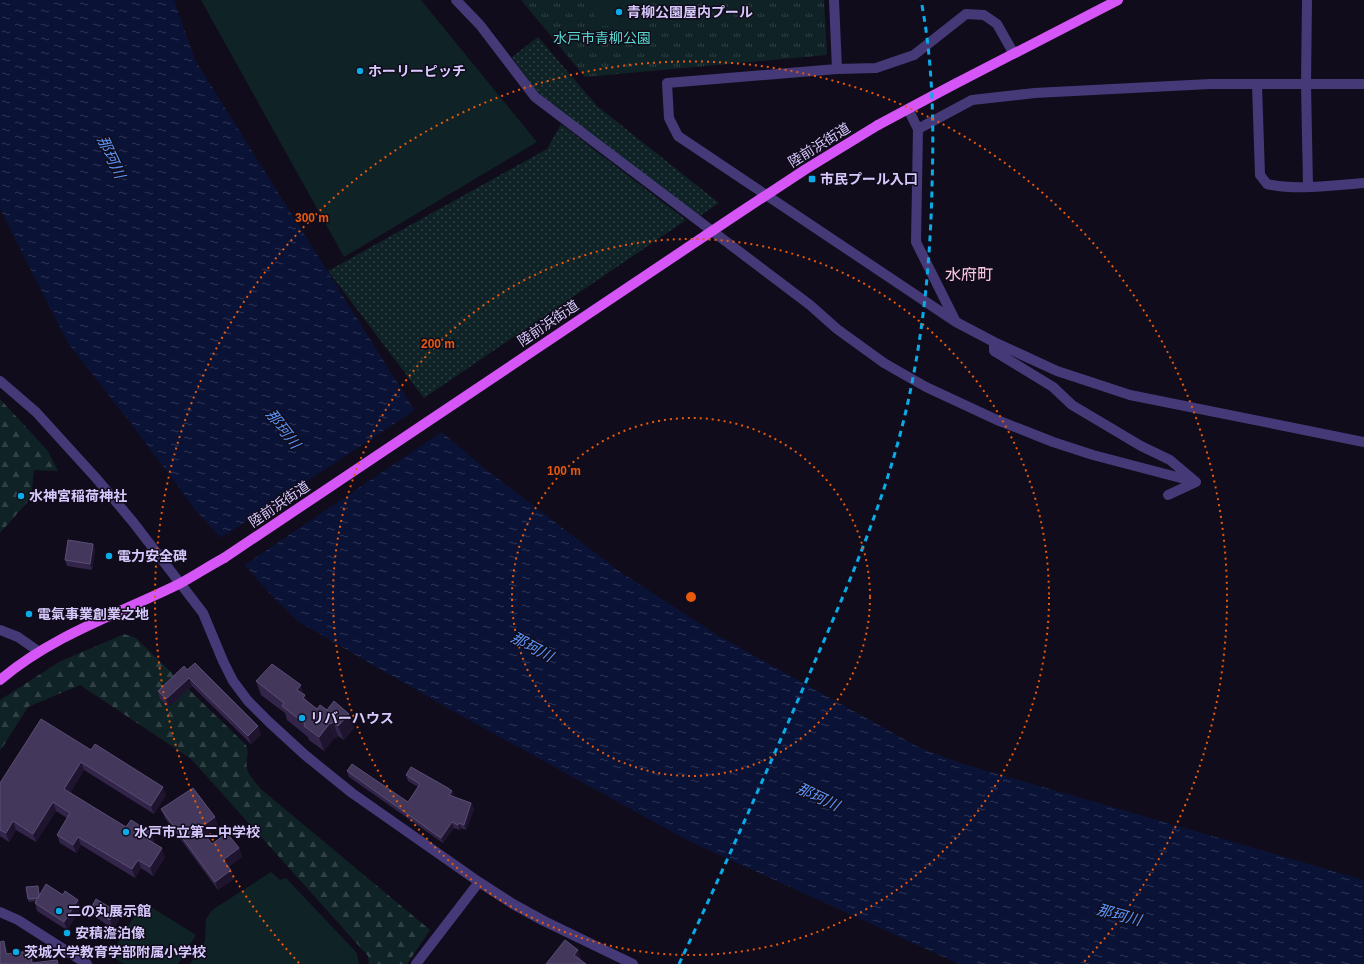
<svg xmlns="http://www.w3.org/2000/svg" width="1364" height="964" viewBox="0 0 1364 964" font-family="Arial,'Noto Sans JP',sans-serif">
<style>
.grass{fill:url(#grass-dots)}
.forest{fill:url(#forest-firs)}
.park{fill:url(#park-tufts)}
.pitch{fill:#0f2225}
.water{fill:url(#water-ripples)}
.pier{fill:#110c1b}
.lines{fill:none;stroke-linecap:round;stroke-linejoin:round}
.minor{stroke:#463978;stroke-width:10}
.major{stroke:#d655f7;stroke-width:10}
.rail{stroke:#0aabe7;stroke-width:3;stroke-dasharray:6 5;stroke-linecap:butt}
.major-bridge{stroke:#d655f7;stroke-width:10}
.wall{fill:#322549}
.shaded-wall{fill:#1e142e}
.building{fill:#44375c;stroke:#5b4e75}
.ring{fill:none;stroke:#e8590c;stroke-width:2;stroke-dasharray:2 4}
.poi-dot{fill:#0aabe7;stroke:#110c1b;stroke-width:1.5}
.labels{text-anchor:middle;stroke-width:3;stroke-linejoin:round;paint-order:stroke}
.poi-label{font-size:14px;font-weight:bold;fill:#d7c9fd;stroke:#110c1b;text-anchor:start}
.park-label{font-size:14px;fill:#59d8ce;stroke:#110c1b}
.street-label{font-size:14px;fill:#d7c9fd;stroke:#110c1b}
.water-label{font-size:15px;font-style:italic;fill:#5b95f8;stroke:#110c1b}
.quarter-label{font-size:16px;fill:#fdcae2;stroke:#110c1b}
.centre{fill:#e8590c;stroke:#110c1b;stroke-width:2}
.ring-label{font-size:12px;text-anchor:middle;font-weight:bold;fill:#e8590c;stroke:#110c1b;stroke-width:3;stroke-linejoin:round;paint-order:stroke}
</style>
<defs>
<pattern id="grass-dots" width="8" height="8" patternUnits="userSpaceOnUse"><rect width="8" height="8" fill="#0f2225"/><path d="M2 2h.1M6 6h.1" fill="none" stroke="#314146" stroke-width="1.8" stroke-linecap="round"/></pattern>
<pattern id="forest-firs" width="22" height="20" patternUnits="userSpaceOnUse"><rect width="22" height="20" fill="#0f2225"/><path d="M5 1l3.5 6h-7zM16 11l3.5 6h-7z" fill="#314146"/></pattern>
<pattern id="park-tufts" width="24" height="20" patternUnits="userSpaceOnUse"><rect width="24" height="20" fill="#0f2225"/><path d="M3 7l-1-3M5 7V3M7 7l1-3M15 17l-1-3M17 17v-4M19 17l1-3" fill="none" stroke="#314146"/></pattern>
<pattern id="water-ripples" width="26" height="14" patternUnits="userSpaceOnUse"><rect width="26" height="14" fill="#0a1336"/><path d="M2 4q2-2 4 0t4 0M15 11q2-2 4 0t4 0" fill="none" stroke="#2d3454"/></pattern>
</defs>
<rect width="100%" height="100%" fill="#110c1b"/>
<path class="grass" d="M 538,37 L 597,106 L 719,203 L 698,217 L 539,97 L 512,57 Z
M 561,124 L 686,220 L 424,398 L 328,271 L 547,149 Z"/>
<path class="forest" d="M 0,399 L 48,451 L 58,471 L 34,470 L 31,498 L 0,533 Z
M 124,634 L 136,638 L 246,745 C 250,756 245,758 247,768 C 248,775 257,784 262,790 L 430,930 L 407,964 L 369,964 L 368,956 L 191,759 L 80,685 L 28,707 L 0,751 L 0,700 L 59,662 Z"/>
<path class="park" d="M 521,0 L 824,0 L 827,55 L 585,77 Z"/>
<path class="pitch" d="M 201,0 L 421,0 L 537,142 L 344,257 Z
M 594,0 L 644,0 L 644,23 L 634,26 L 633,34 L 615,35 L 615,26 L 596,26 Z
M 271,872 L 280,880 L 286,878 L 357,953 L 359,964 L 190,964 L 205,941 L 206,919 L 212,910 Z
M 143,902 L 196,935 L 178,964 L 124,964 L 110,955 Z"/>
<path class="water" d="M 0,0 L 174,0 L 195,60 L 413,408 L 484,468 L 619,571 L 717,635 L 918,747 L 960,763 L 1364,880 L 1364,964 L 959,964 L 689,841 L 451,710 L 299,622 L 273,597 L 194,508 L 136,430 L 68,343 L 0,209 Z"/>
<path class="pier" d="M 417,409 L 443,431 L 243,566 L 219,539 Z"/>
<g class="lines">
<path class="minor" d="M 456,0 L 480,25 L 535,97 L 810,305 L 837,329 L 884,363 L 926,387 L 997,420 L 1053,442 L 1093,455 L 1196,482
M 834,0 L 837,69
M 1307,0 L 1306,84 L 1308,187
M 1014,54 L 997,24 L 984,15 L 966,14 L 914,55 L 876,68 L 837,69 L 667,83 L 669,118 L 678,136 L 956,322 L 994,342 L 1057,371 L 1130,395 L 1364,442
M 1257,85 L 1260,175 L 1267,184 C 1298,191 1333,185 1364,183
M 908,109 L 918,129 L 916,242 L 956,322
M 918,129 L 972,100 L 1035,93 L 1210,84 L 1364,84
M 994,342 L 994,351 L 1053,387 L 1072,405 L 1141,446 L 1170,460 L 1196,482 L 1168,495
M 0,381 L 36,412 L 96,478 L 133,522 L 203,613 L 223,661 L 233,681 L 248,701 L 269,722 L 305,755 L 352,793 L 479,882 L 513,904 L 544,921 L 633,964
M 0,630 L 18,637 L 38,651
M 0,912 L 18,920 L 87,964
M 416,964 L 479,882"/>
<path class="major" d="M 878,125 L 951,86 L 1118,0
M 0,680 C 53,635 118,614 179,584 C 194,576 209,566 224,558"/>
<path class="rail" d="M 679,964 C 717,884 752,804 788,723 C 825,637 865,553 892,463 C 919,374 930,281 932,187 C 934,125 933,62 921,0"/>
<path class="major-bridge" d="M 224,558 L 736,215 L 806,169 L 878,125"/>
</g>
<path class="wall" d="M 93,544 L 95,550 L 92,570 L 67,566 L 65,560 Z
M 187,670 L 261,734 L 251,744 L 192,686 L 169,707 L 160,699 L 158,691 Z
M 256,681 L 304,695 L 307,701 L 317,709 L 327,710 L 349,714 L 354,728 L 344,740 L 338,736 L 336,739 L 335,737 L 324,751 L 309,740 L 308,737 L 287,720 L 285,713 L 261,695 Z
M 91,750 L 166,795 L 154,814 L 84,770 L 70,793 L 126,827 L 139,825 L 139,826 L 151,832 L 154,841 L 153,843 L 165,857 L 153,876 L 141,868 L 135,878 L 81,845 L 76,853 L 60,843 L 57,835 L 67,818 L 56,811 L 36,842 L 16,830 L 9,842 L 0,836 L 0,783 Z
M 347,771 L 408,802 L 418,787 L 408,781 L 406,775 L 452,791 L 454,797 L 471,803 L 474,809 L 466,830 L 461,828 L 460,830 L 454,828 L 443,843 L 349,777 Z
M 161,809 L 218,825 L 205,835 L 212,844 L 239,848 L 242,857 L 228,867 L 231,870 L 234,879 L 218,890 L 165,818 Z
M 38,886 L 40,895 L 63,895 L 78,900 L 81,908 L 67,930 L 37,911 L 35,903 L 35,901 L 29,902 L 28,899 Z
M 91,908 L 116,911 L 119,920 L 113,929 L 94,916 Z"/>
<path class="shaded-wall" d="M 93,544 L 95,550 L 92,570 L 90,564 Z
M 189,678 L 192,686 L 169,707 L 166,699 Z
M 301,685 L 304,696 L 305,695 L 310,710 L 297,690 Z
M 349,714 L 354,728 L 344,740 L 338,726 Z
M 333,722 L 338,736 L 336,739 L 331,724 Z
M 330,723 L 335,737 L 324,751 L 319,737 Z
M 258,726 L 261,734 L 251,744 L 248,736 Z
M 81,762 L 84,770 L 67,798 L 64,789 Z
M 163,787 L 166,795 L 154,814 L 151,806 Z
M 452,791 L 454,797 L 449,795 Z
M 53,802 L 56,811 L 36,842 L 33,834 Z
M 471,803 L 474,809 L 466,830 L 464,825 Z
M 215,817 L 218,825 L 203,837 L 200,828 Z
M 13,821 L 16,830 L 9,842 L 6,833 Z
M 452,822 L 454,828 L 443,843 L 441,838 Z
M 459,823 L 461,828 L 460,830 L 458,825 Z
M 151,832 L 154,841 L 150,848 L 147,839 Z
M 78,837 L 81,845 L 76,853 L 73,845 Z
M 162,848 L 165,857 L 153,876 L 150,867 Z
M 239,848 L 242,857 L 226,868 L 223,860 Z
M 138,860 L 141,868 L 135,878 L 132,869 Z
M 231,870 L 234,879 L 218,890 L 215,882 Z
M 78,900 L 81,908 L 67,930 L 64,922 Z
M 116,911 L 119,920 L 113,929 L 110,920 Z
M 4,941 L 8,952 L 10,964 L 6,954 Z
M 578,950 L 581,958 L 577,963 L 574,955 Z
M 30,951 L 34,962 L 35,964 L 32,964 Z"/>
<path class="building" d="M 68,540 L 93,544 L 90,564 L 65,560 Z
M 195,663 L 258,726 L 248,736 L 189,678 L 166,699 L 158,691 L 184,666 L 187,670 Z
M 272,664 L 301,685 L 297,690 L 305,695 L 303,698 L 317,709 L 320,705 L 327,710 L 334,701 L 349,714 L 338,726 L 333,722 L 331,724 L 330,723 L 319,737 L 304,726 L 305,724 L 282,706 L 284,703 L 256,681 Z
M 41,719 L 91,750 L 95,744 L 163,787 L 151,806 L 81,762 L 64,789 L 126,827 L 131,820 L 139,825 L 138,827 L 140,826 L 151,832 L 147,839 L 162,848 L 150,867 L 138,860 L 132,869 L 78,837 L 73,845 L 57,835 L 70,813 L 53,802 L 33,834 L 13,821 L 6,833 L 0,830 L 0,783 Z
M 352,764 L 408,802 L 420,784 L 406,775 L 411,767 L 448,788 L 452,791 L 449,795 L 471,803 L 464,825 L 459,823 L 458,825 L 452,822 L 441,838 L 347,771 Z
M 193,788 L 215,817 L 200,828 L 212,844 L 227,833 L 239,848 L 223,860 L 231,870 L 215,882 L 161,809 Z
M 46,884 L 63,895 L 65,891 L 78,900 L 64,922 L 35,903 Z
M 38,886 L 39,896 L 38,898 L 28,899 L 26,887 Z
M 96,899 L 116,911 L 110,920 L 91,908 Z
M 565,940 L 578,950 L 574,955 L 586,964 L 546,964 Z
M 4,941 L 6,954 L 30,951 L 32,963 L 57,960 L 58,964 L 0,964 L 0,942 Z"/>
<g class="ring">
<circle cx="691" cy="597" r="179"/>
<circle cx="691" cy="597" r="358"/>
<path d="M299 963A536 536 0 1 1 1083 963"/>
</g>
<g class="poi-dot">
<circle cx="619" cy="12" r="4"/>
<circle cx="360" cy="71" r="4"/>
<rect x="808" y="175" width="8" height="8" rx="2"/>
<circle cx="21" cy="496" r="4"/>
<circle cx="109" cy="556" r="4"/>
<circle cx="29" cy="614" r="4"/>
<circle cx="302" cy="718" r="4"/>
<circle cx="126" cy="832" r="4"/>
<circle cx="59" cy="911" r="4"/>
<circle cx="67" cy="933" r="4"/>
<circle cx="16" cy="952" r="4"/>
</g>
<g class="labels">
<g class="poi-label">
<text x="627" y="17">青柳公園屋内プール</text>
<text x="368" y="76">ホーリーピッチ</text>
<text x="820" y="184">市民プール入口</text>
<text x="29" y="501">水神宮稲荷神社</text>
<text x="117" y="561">電力安全碑</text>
<text x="37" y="619">電氣事業創業之地</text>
<text x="310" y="723">リバーハウス</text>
<text x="134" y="837">水戸市立第二中学校</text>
<text x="67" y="916">二の丸展示館</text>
<text x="75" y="938">安積澹泊像</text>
<text x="24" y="957">茨城大学教育学部附属小学校</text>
</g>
<g class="park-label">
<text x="602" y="43">水戸市青柳公園</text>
</g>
<g class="street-label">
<text transform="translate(819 145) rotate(-32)" y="5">陸前浜街道</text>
<text transform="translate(548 323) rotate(-34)" y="5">陸前浜街道</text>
<text transform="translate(279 504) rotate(-34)" y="5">陸前浜街道</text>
</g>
<g class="water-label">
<text transform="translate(111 157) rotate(65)" y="5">那珂川</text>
<text transform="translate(283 429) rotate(52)" y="5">那珂川</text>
<text transform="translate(532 647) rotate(28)" y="5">那珂川</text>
<text transform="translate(818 797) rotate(25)" y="5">那珂川</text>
<text transform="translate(1119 915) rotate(15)" y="5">那珂川</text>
</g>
<g class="quarter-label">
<text x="969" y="280">水府町</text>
</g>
</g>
<circle cx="691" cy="597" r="6" class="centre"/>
<g class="ring-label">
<text x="312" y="222">300 m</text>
<text x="438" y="348">200 m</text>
<text x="564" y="475">100 m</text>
</g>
</svg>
